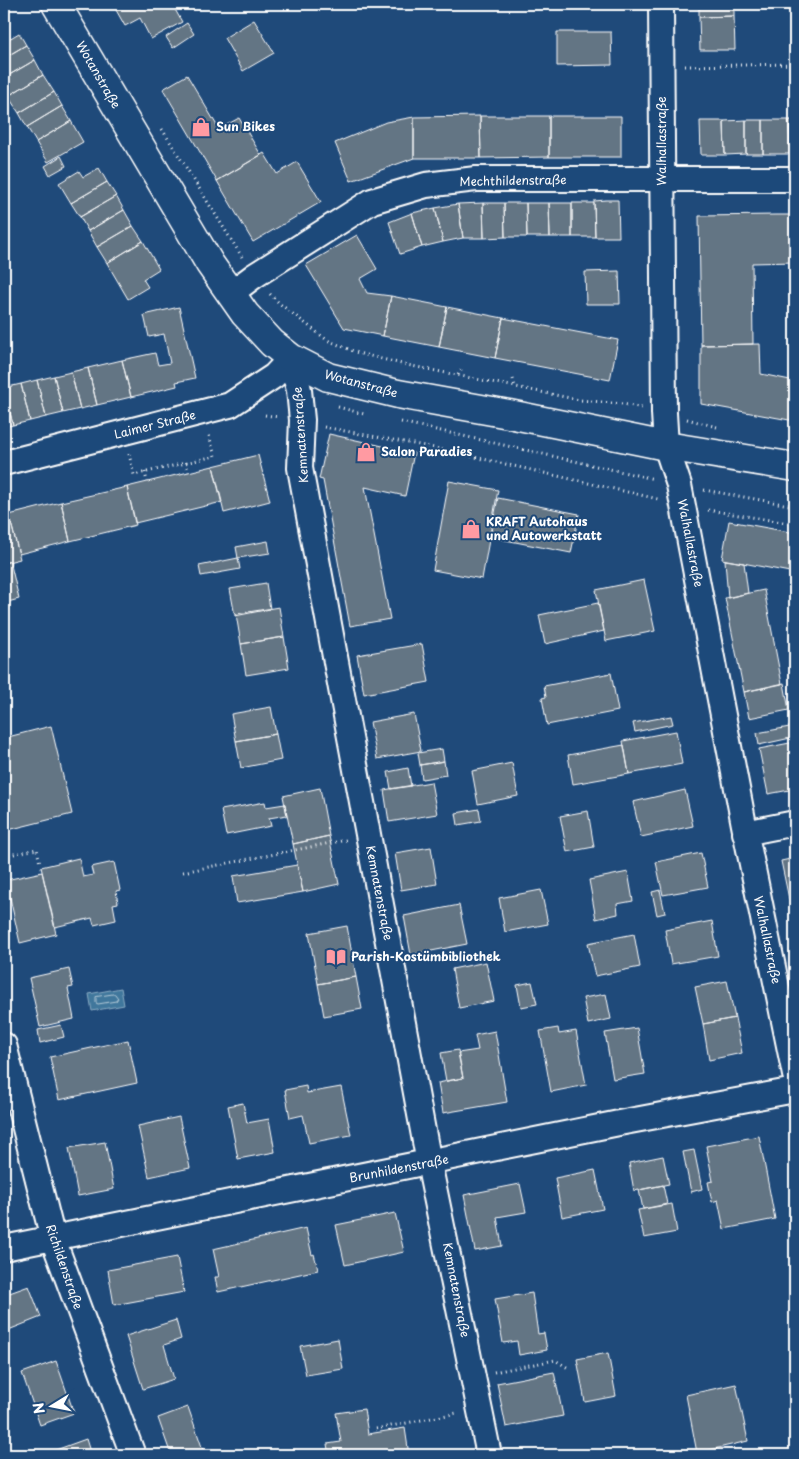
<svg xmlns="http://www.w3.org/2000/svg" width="799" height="1459" viewBox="0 0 799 1459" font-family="'Playpen Sans',sans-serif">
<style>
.water{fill:#40779c;stroke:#8cadc4}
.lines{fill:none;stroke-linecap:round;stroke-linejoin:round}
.shore{stroke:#b3c9d7;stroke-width:1}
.building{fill:#647584;stroke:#fff}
.street-casing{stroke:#fff;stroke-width:28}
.secondary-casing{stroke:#fff;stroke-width:31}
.path{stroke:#fff;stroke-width:3;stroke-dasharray:1 4;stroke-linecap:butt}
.street{stroke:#1f4a7a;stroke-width:24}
.secondary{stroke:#1f4a7a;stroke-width:28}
.labels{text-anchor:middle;stroke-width:4;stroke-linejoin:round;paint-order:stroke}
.street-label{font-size:12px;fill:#fff;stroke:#1f4a7a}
.poi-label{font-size:12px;font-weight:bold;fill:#fff;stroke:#1f4a7a;text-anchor:start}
</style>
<rect width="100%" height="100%" fill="#1f4a7a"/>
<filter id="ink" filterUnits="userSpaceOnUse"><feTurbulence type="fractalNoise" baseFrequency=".02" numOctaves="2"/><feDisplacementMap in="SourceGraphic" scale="10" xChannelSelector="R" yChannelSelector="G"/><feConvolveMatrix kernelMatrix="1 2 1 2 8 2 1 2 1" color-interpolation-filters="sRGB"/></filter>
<g filter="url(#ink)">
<path class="water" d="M 121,988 L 124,1005 L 92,1011 L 89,994 Z"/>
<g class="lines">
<path class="shore" d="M 115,994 L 118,998 L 116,1001 L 98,1004 L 96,1003 L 96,997 Z"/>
</g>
<path class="building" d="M 127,4 L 172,4 L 182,22 L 151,39 L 140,18 L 125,26 L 116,10 Z
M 699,4 L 734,4 L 734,16 L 699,17 Z
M 734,16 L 735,50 L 700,50 L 699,17 Z
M 254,20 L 274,53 L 243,71 L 224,38 Z
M 187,23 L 194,34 L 173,48 L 166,37 Z
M 557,32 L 611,32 L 612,65 L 557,66 Z
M 19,33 L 26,45 L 4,58 L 4,42 Z
M 26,45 L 35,60 L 4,78 L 4,58 Z
M 35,60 L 43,75 L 8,96 L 4,88 L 4,78 Z
M 43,75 L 54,92 L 19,113 L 8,96 Z
M 187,75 L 219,129 L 239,118 L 261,155 L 217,181 L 163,89 Z
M 54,92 L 62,106 L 27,127 L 19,113 Z
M 62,106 L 71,121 L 36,142 L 27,127 Z
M 480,116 L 481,158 L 414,158 L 414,117 Z
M 480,116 L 549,116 L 549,157 L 481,158 Z
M 549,116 L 621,116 L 621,157 L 549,157 Z
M 414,117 L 414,158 L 351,181 L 335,143 L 386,122 Z
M 746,120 L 746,154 L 725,155 L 724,121 Z
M 746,120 L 763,120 L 763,154 L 746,154 Z
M 763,120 L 789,120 L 790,154 L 763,154 Z
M 789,120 L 795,120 L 795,154 L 790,154 Z
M 71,121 L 83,142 L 48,162 L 36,142 Z
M 700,121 L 724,121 L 725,155 L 701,155 Z
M 264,153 L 277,174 L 297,162 L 321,202 L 253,242 L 217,181 Z
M 61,156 L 66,166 L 50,175 L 45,166 Z
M 99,168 L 107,182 L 71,203 L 59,183 L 79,171 L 83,177 Z
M 107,182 L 116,196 L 80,217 L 71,203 Z
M 116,196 L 124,210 L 88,231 L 80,217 Z
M 606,200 L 618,200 L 619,237 L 595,237 L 594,201 Z
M 483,203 L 504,203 L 505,237 L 484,238 Z
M 483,203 L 484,238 L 463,238 L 458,204 Z
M 504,203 L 526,203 L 527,237 L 505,237 Z
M 526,203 L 549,203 L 550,237 L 527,237 Z
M 549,203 L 572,203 L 572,237 L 550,237 Z
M 572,203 L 594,203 L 595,237 L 572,237 Z
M 458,204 L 463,238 L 443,242 L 435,208 Z
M 435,208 L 443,242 L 422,247 L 412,213 Z
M 124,210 L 133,226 L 97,247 L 88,231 Z
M 412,213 L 422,247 L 400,254 L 389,222 Z
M 776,215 L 795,215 L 795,262 L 752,263 L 753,344 L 701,345 L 699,216 Z
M 133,226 L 143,241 L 107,263 L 97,247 Z
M 357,235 L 377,269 L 360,279 L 367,293 L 391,296 L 383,336 L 344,328 L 306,265 Z
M 143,241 L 159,269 L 143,279 L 148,287 L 128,299 L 107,263 Z
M 619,271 L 620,304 L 586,304 L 585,272 Z
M 391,296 L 447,307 L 439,347 L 383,336 Z
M 179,307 L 195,378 L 176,382 L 177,386 L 131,397 L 122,360 L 155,353 L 158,365 L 170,363 L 164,334 L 149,337 L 144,315 Z
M 447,307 L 503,318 L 495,358 L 439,347 Z
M 503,318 L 618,340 L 610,380 L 495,358 Z
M 760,344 L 761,374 L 795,381 L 795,421 L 701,404 L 701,345 Z
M 122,360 L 131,397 L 97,405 L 88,368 Z
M 88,368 L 97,405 L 80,409 L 71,372 Z
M 71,372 L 80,409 L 63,413 L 54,376 Z
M 54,376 L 63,413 L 46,417 L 37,380 Z
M 37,380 L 46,417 L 30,421 L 21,384 Z
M 21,384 L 30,421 L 13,425 L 4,388 Z
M 4,388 L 13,425 L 4,427 Z
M 329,434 L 414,453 L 405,496 L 365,487 L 390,619 L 350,626 L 323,480 L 319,479 Z
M 258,455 L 270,501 L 224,513 L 213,466 Z
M 213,466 L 222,502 L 135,523 L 127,487 Z
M 449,481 L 498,490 L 482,579 L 433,570 Z
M 127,487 L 136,525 L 70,541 L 61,502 Z
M 498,498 L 579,514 L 571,553 L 490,537 Z
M 61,502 L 70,541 L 19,554 L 9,515 Z
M 9,515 L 20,559 L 4,563 L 4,516 Z
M 729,521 L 795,533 L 795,573 L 722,559 Z
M 268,541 L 270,553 L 238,558 L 236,547 Z
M 238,558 L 240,569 L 201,576 L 199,566 Z
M 725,560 L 744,563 L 748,593 L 728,598 Z
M 10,561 L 19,599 L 4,603 L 4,563 Z
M 644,580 L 655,631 L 606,641 L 596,590 Z
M 266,583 L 270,609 L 235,616 L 230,589 Z
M 764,590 L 782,684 L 744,692 L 725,598 Z
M 598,603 L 604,631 L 545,644 L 539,615 Z
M 279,607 L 284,637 L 241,644 L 236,614 Z
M 284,637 L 289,668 L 246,675 L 241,644 Z
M 422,644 L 429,682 L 364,694 L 357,655 Z
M 611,673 L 618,711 L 547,725 L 542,698 L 546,697 L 544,686 Z
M 784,683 L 789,710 L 749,718 L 744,692 Z
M 271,707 L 276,734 L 236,741 L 231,714 Z
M 414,714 L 421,751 L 377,759 L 370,722 Z
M 671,716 L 673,724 L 635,732 L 633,723 Z
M 51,726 L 72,814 L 4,831 L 4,738 Z
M 795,726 L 795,737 L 759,745 L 757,733 Z
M 676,731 L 682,764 L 629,774 L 623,741 Z
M 276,734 L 281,760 L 241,768 L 236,741 Z
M 795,742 L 795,789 L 768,794 L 759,749 Z
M 624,745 L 629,774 L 573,784 L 568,755 Z
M 442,749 L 444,761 L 420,765 L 418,753 Z
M 444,761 L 446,775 L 422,779 L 420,765 Z
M 512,763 L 518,796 L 478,804 L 472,771 Z
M 408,768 L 411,786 L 391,789 L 388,772 Z
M 431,782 L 437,814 L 389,822 L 384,790 Z
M 320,788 L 329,836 L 293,844 L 283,796 Z
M 685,790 L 693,826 L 641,837 L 633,802 Z
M 265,802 L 266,807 L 285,804 L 287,815 L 269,818 L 271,826 L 226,835 L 221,810 Z
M 479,809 L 481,821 L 458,825 L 456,813 Z
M 588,811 L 594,847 L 567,852 L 560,816 Z
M 329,836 L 339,884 L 303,892 L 293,844 Z
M 431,847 L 437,884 L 401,890 L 395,853 Z
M 701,853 L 708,887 L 663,895 L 656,862 Z
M 79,858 L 83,877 L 93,875 L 91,867 L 114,862 L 120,890 L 116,891 L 118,903 L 113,904 L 116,920 L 94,925 L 92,918 L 55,927 L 41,867 Z
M 795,858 L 795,897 L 789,899 L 781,861 Z
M 297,865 L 303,892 L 237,903 L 233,876 Z
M 42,872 L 56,934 L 20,943 L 6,880 Z
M 628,872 L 633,901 L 617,904 L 618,914 L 596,919 L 589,880 Z
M 541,890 L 548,924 L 505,932 L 499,898 Z
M 660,890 L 665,913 L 657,915 L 652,892 Z
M 459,905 L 467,944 L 411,955 L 404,916 Z
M 712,921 L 718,956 L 671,964 L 665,930 Z
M 347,926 L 356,977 L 318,984 L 309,933 Z
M 634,934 L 640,967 L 595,976 L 588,943 Z
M 486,962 L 494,1001 L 459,1008 L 452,969 Z
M 69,969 L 73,987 L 68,988 L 74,1019 L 40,1027 L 29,978 Z
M 356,977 L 362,1009 L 324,1016 L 318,984 Z
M 727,981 L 735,1018 L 703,1024 L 695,987 Z
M 532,982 L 537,1004 L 521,1007 L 517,985 Z
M 606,994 L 611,1019 L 588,1024 L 583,998 Z
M 735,1018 L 742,1053 L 709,1060 L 703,1024 Z
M 61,1025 L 64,1037 L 40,1043 L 38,1030 Z
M 558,1028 L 559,1034 L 576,1031 L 586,1085 L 551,1092 L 540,1031 Z
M 637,1028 L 645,1074 L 613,1079 L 605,1033 Z
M 495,1031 L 507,1102 L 443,1113 L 438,1083 L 463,1078 L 458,1053 L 478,1050 L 475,1035 Z
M 128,1040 L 137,1083 L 59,1100 L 50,1057 Z
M 458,1050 L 463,1078 L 446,1081 L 441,1053 Z
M 306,1086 L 307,1093 L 341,1087 L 351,1135 L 309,1143 L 303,1115 L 290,1118 L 285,1090 Z
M 243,1103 L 247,1123 L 269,1119 L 275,1152 L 238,1159 L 228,1106 Z
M 179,1117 L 190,1168 L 149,1177 L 138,1126 Z
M 759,1136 L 775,1219 L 724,1229 L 718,1200 L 712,1202 L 708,1182 L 713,1181 L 706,1146 Z
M 105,1142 L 114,1189 L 78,1196 L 69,1148 Z
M 694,1150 L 702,1189 L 691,1192 L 683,1152 Z
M 663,1156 L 669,1184 L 634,1191 L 629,1163 Z
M 595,1170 L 603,1209 L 562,1217 L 555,1178 Z
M 520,1184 L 526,1212 L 497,1217 L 502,1246 L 475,1251 L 464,1195 Z
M 663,1185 L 667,1204 L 643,1209 L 639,1190 Z
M 672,1204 L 677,1232 L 644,1238 L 638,1210 Z
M 395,1213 L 404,1252 L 345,1265 L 336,1225 Z
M 306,1228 L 312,1255 L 314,1254 L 318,1270 L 218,1292 L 215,1277 L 219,1277 L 213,1249 Z
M 177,1257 L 184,1292 L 114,1305 L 108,1270 Z
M 29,1286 L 41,1317 L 6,1331 L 4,1325 L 4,1295 Z
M 532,1293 L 538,1334 L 544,1333 L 547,1350 L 519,1355 L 517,1341 L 503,1343 L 495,1299 Z
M 176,1320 L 181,1339 L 164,1345 L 174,1379 L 143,1389 L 126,1336 Z
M 338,1339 L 343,1369 L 306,1375 L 300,1346 Z
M 608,1353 L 616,1396 L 585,1402 L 577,1359 Z
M 56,1361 L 74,1413 L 40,1425 L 22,1373 Z
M 554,1372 L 563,1416 L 506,1427 L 497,1383 Z
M 736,1384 L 748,1441 L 697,1453 L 686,1395 Z
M 188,1407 L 203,1450 L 188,1455 L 171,1455 L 158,1418 Z
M 364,1409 L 368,1434 L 405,1428 L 409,1455 L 329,1455 L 327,1444 L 341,1442 L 336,1413 Z
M 795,1433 L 795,1455 L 794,1455 L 790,1435 Z
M 86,1439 L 91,1455 L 40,1455 L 53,1451 Z"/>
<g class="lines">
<defs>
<path id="street" d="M 661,4 L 664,413 L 666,446 L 679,485 L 744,825 L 795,1075
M 230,294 L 254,276 L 372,201 L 426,185 L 476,179 L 795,179
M 291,358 L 299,390 L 302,420 L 300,468 L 429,1163 L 489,1455
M 4,463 L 230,405 L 274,376 L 291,358
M 745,833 L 795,823
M 4,1045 L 53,1239 L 133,1455
M 4,1248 L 619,1123 L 795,1090"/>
<path id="secondary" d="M 56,4 L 210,264 L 245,314 L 272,343 L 291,358 L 328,377 L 398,394 L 509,414 L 666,446 L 795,467"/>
</defs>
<use href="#street" class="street-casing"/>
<use href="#secondary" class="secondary-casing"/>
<path class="path" d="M 685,66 L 795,64
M 162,129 L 242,257
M 270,294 L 280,304 L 327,340 L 358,353 L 402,364 L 580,400 L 623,404 L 642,408
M 458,375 L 462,369
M 513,379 L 515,386
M 338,407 L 364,414
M 265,415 L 279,417
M 687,419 L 717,427
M 401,422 L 654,479
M 324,427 L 435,448 L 658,499
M 129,454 L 134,475 L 215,456 L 208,432
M 186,462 L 188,472
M 145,472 L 147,482
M 704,490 L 795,506
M 708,510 L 795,524
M 4,856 L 37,849 L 40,864
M 183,872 L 346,840
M 494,1372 L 555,1360 L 570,1369
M 376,1429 L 457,1413"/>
<use href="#street" class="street"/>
<use href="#secondary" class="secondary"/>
</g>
</g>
<defs>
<symbol id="shop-bare" viewBox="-9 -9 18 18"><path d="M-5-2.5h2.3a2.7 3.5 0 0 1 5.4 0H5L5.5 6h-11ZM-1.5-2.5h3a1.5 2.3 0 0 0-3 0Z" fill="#ff9aa2" stroke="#1f4a7a" stroke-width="2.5" paint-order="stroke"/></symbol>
<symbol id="library-bare" viewBox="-9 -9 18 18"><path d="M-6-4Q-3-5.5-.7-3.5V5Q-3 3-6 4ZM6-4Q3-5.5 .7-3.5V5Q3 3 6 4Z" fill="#ff9aa2" stroke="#1f4a7a" stroke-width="2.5" paint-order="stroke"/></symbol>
</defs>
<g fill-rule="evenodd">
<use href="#shop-bare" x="187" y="113" width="28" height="28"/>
<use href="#shop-bare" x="352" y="438" width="28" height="28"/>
<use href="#shop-bare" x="457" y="515" width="28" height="28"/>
<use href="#library-bare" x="322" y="943" width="28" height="28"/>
</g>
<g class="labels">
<g class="street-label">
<text transform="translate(98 75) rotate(60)" y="4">Wotanstraße</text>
<text transform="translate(662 141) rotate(-90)" y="4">Walhallastraße</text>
<text transform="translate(513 181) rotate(-1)" y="4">Mechthildenstraße</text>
<text transform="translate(361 384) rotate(15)" y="4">Wotanstraße</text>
<text transform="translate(155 425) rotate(-14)" y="4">Laimer Straße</text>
<text transform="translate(301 435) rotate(-94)" y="4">Kemnatenstraße</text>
<text transform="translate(690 543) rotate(79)" y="4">Walhallastraße</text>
<text transform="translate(379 893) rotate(79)" y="4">Kemnatenstraße</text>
<text transform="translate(767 940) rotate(78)" y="4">Walhallastraße</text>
<text transform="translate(399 1169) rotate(-11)" y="4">Brunhildenstraße</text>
<text transform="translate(64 1267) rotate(71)" y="4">Richildenstraße</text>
<text transform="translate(456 1290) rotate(79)" y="4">Kemnatenstraße</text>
</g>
<g class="poi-label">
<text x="216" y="131">Sun Bikes</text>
<text x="381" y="456">Salon Paradies</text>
<text x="486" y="526">KRAFT Autohaus<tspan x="486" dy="14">und Autowerkstatt</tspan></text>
<text x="351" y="961">Parish-Kostümbibliothek</text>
</g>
</g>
<rect width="799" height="1459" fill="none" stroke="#1f4a7a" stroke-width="20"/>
<rect x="10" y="10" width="779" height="1439" fill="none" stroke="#fff" stroke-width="2" filter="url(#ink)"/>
<g transform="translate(52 1406) rotate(260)" stroke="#1f4a7a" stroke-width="4" paint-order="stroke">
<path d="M0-4L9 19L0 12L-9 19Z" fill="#ffffff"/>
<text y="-8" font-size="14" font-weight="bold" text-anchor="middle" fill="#ffffff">N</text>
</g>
</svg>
